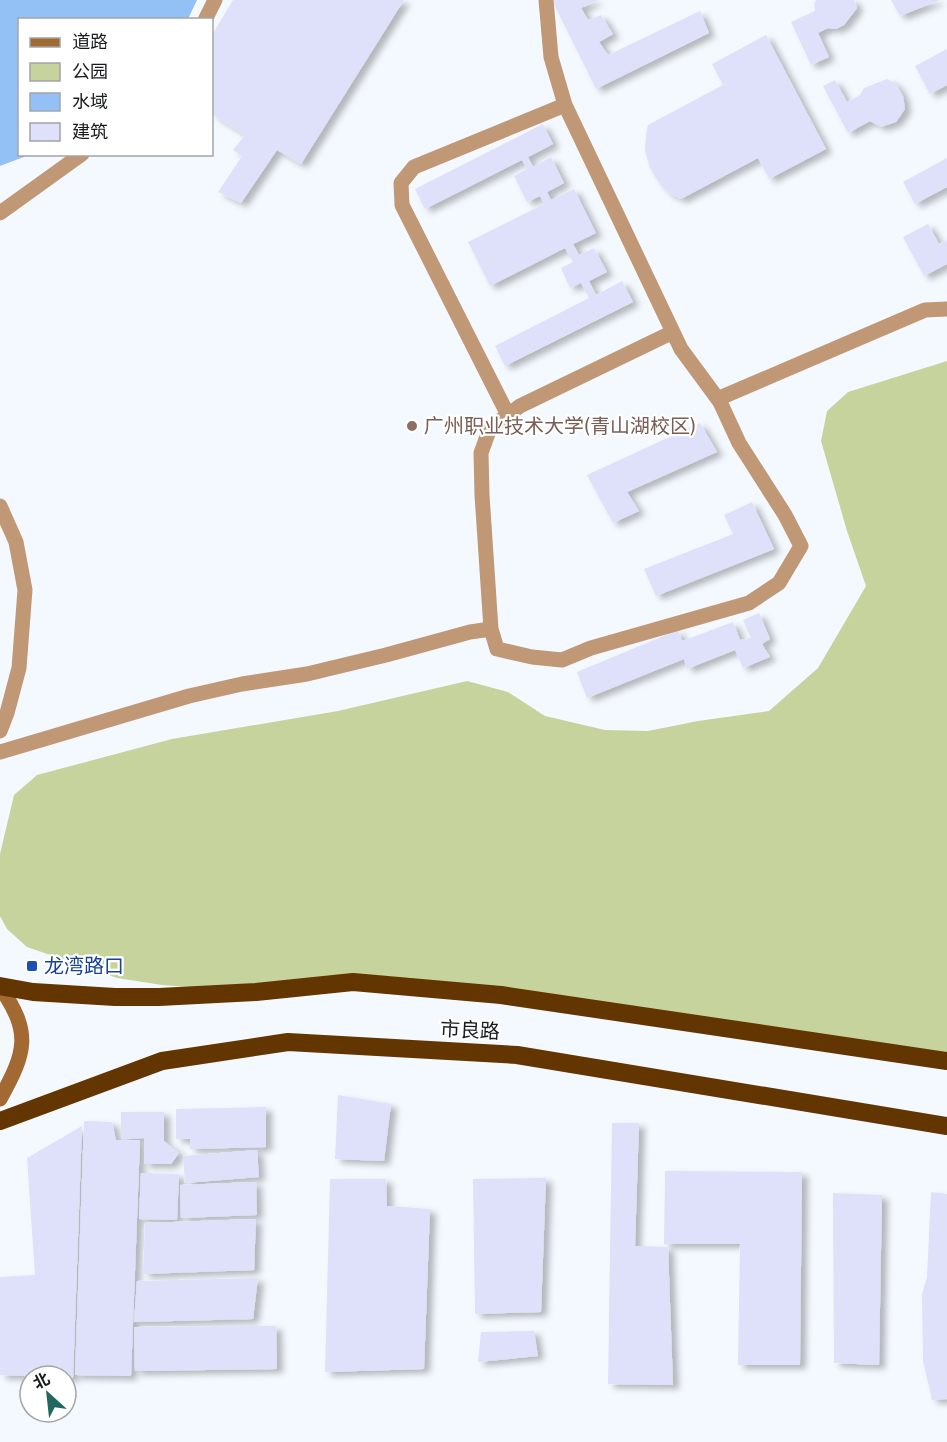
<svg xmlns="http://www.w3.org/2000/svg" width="947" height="1442" viewBox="0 0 947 1442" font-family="'Public Sans','Noto Sans SC',sans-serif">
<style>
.green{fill:#c6d39d}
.water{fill:#93c1f5}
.building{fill:#dfe0fa;filter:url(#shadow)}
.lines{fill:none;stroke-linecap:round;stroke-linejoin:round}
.street{stroke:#c09876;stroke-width:15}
.secondary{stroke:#a26932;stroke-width:15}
.highway{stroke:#633500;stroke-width:18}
.education-dot{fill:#8d6e63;stroke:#fff;stroke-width:2}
.transit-dot{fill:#1a4fb4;stroke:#fff;stroke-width:2}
.labels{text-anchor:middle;stroke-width:4.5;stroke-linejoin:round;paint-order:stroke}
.education-label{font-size:20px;fill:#785e54;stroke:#fff;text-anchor:start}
.transit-label{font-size:20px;fill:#164399;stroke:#fff;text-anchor:start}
.street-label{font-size:20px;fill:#191b1d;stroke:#fff}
</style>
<defs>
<filter id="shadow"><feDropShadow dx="6" dy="4" stdDeviation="3" flood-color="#0004"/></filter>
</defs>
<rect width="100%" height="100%" fill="#f4f9ff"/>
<path class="green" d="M 947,361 L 947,1059 L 425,980 L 203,988 L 162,985 L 117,978 L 27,947 L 7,929 L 0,916 L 0,854 L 14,795 L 37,775 L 172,739 L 338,711 L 467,681 L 508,692 L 545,716 L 605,730 L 648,731 L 698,721 L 769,711 L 818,668 L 866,586 L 847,531 L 821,441 L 827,411 L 848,392 Z"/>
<path class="water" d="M 0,0 L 197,0 L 188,19 L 20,20 L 20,154 L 29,155 L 0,166 Z"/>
<path class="building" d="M 233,0 L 404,0 L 301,164 L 277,150 L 241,203 L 218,192 L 242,156 L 233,150 L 245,135 L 212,114 L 212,35 Z
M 552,0 L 598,0 L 581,8 L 588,20 L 601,15 L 613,34 L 599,42 L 608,55 L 700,11 L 709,33 L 596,89 Z
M 817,0 L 854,0 L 857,8 L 844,25 L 836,29 L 828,28 L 818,33 L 829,57 L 811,65 L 791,22 L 815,11 L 814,3 Z
M 891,0 L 940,0 L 900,16 Z
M 766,35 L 826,149 L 769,179 L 758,158 L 681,199 L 669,193 L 659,183 L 650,168 L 645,151 L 646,134 L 648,125 L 723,85 L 712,64 Z
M 947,49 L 947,85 L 930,94 L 915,66 Z
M 887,79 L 896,84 L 903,96 L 905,109 L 896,122 L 881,127 L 870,121 L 848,133 L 823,86 L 835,80 L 847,102 L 860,95 L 864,88 Z
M 543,124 L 553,144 L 528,157 L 533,167 L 551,157 L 564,183 L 547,192 L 551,200 L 574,189 L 596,233 L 573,244 L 579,255 L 594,248 L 607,272 L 589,281 L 596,295 L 622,281 L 633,302 L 505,366 L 495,346 L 589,298 L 581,283 L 570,288 L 561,268 L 573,262 L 565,248 L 490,286 L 468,242 L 544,204 L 540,196 L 527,202 L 514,176 L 527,169 L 522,160 L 425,209 L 415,189 Z
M 947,158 L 947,187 L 915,204 L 903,182 Z
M 928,224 L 939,244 L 947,240 L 947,264 L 924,276 L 903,237 Z
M 700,423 L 717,452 L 627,492 L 639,511 L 613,523 L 587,475 Z
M 752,502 L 774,549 L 656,596 L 644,569 L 733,534 L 724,515 Z
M 759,613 L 770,639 L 762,644 L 770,657 L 743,668 L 735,650 L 687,669 L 684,659 L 587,698 L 577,672 L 678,630 L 682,641 L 733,622 L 740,640 L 751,638 L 743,620 Z
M 338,1095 L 391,1104 L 384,1161 L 335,1159 Z
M 266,1107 L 266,1147 L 190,1149 L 190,1139 L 176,1139 L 176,1109 Z
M 121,1112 L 164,1112 L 164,1141 L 179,1153 L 171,1164 L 144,1164 L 144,1138 L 121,1139 Z
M 84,1121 L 112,1122 L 116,1140 L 140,1140 L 131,1376 L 75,1375 Z
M 612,1123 L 639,1123 L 635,1246 L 668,1247 L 673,1385 L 608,1384 Z
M 82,1126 L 73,1378 L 0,1375 L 0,1277 L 35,1275 L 27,1158 Z
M 257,1150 L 259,1177 L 185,1183 L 183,1156 Z
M 665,1171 L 802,1172 L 800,1365 L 738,1365 L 740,1244 L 664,1244 Z
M 141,1173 L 179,1174 L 177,1220 L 139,1219 Z
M 546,1178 L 541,1312 L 475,1314 L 473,1179 Z
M 330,1179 L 386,1179 L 387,1206 L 430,1209 L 424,1369 L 325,1372 Z
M 256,1182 L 257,1215 L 181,1218 L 180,1185 Z
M 931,1192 L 947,1194 L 947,1399 L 932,1400 L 923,1361 L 922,1294 L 927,1277 Z
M 833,1193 L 882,1195 L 879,1365 L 834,1363 Z
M 256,1219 L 254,1270 L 143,1274 L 145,1223 Z
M 258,1278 L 253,1319 L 134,1322 L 137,1281 Z
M 276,1326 L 277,1369 L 135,1371 L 134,1327 Z
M 534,1331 L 538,1356 L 478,1362 L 481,1332 Z"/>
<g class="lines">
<path class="street" d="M 546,0 L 551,57 L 565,105 L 681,349 L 720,402
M 205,20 L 215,0
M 0,213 L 82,154
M 508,415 L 402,205 L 401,183 L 414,167 L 565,105
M 0,506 L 16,542 L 25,590 L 19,668 L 7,713 L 0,731
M 491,629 L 482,495 L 481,453 L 490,428 L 520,406 L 673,332
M 0,752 L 189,696 L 242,684 L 307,674 L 386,655 L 470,632 L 491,629 L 497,649 L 532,657 L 562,660 L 591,648 L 749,603 L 779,583 L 801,546 L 785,515 L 739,443 L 720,402 L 722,397 L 925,310 L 947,309"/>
<path class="secondary" d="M 0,987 C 32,1033 26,1052 0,1099"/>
<path class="highway" d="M 0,986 L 33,992 L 115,997 L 159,997 L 256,992 L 353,982 L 501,995 L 947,1061
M 0,1121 L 162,1061 L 288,1042 L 517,1055 L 947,1126"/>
</g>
<circle class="education-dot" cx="412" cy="426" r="6"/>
<rect class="transit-dot" x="26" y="960" width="12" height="12" rx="3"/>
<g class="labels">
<g class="education-label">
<text x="424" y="433">广州职业技术大学(青山湖校区)</text>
</g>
<g class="transit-label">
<text x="44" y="973">龙湾路口</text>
</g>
<g class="street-label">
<text transform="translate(470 1030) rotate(3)" y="7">市良路</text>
</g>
</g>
<rect x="18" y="18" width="195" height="138" fill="#ffffff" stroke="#a3a4a5" stroke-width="1.5"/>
<rect x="30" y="38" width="30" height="9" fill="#a26932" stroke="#a3a4a5" stroke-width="1.5"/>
<text x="72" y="48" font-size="18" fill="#191b1d">道路</text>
<rect x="30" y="63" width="30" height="18" fill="#c6d39d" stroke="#a3a4a5" stroke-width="1.5"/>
<text x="72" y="78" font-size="18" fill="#191b1d">公园</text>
<rect x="30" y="93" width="30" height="18" fill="#93c1f5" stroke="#a3a4a5" stroke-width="1.5"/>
<text x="72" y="108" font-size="18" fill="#191b1d">水域</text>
<rect x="30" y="123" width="30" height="18" fill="#dfe0fa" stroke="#a3a4a5" stroke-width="1.5"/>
<text x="72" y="138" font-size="18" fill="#191b1d">建筑</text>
<g transform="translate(48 1394) rotate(333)"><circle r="28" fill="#ffffff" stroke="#a3a4a5" stroke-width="1.5"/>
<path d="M0-4.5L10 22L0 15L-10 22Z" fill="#21695e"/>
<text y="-9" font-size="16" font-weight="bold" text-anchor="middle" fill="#191b1d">北</text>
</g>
</svg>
